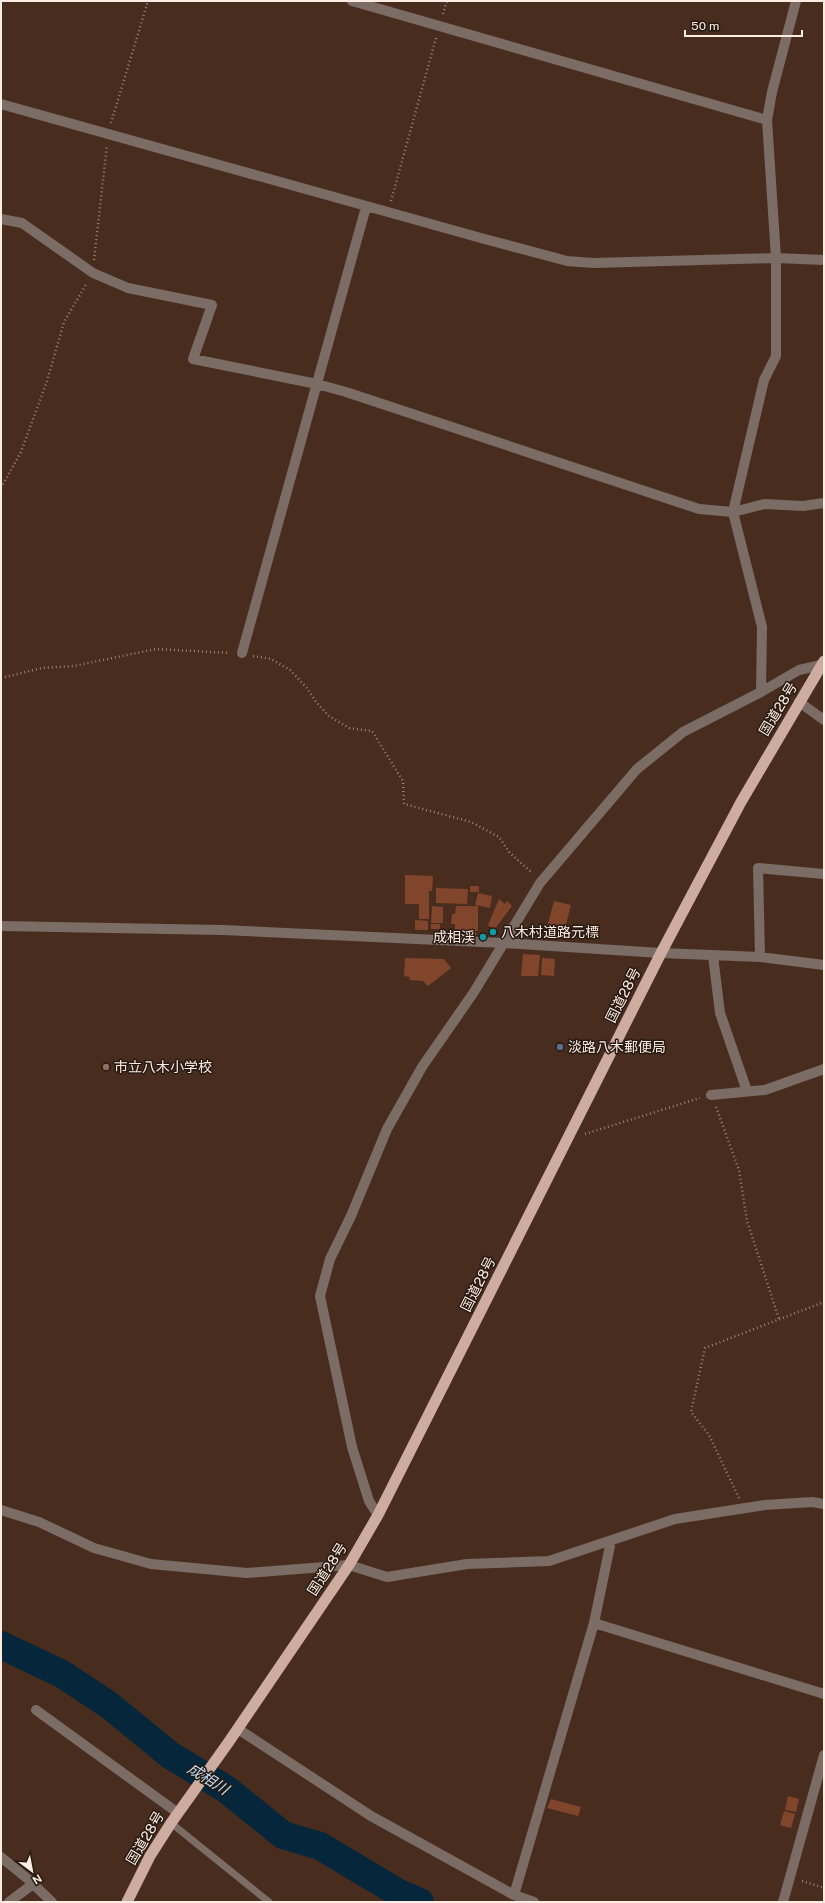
<svg xmlns="http://www.w3.org/2000/svg" width="825" height="1903" viewBox="0 0 825 1903" font-family="'Public Sans','Noto Sans JP',sans-serif">
<style>
.lines{fill:none;stroke-linecap:round;stroke-linejoin:round}
.river{stroke:#05263b;stroke-width:28}
.building{fill:#81452c}
.path{stroke:#9a8377;stroke-width:2.5;stroke-dasharray:1 3;stroke-linecap:butt}
.service{stroke:#7b6c66;stroke-width:7}
.minor{stroke:#7b6c66;stroke-width:10}
.tertiary{stroke:#7b6c66;stroke-width:10}
.trunk{stroke:#ceaca0;stroke-width:11}
.culture-dot{fill:#0f9aa8;stroke:#251912;stroke-width:1.5}
.service-dot{fill:#5c6f8a;stroke:#251912;stroke-width:1.5}
.education-dot{fill:#8d6e63;stroke:#251912;stroke-width:1.5}
.labels{text-anchor:middle;stroke-width:3;stroke-linejoin:round;paint-order:stroke}
.street-label{font-size:14px;fill:#feece3;stroke:#251912}
.poi-label{font-size:14px;fill:#feece3;stroke:#251912;text-anchor:start}
.water-label{font-size:15px;font-style:italic;fill:#bedef7;stroke:#251912}
</style>
<rect width="100%" height="100%" fill="#482d1e"/>
<g class="lines">
<path class="river" d="M 1,1645 L 62,1674 L 109,1705 L 170,1755 L 226,1789 L 283,1835 L 320,1846 L 397,1892 L 420,1902"/>
</g>
<path class="building" d="M 405,875 L 433,876 L 432,891 L 429,891 L 429,919 L 419,919 L 419,904 L 405,904 Z
M 470,886 L 479,886 L 479,892 L 470,892 Z
M 436,888 L 468,889 L 467,904 L 436,903 Z
M 478,893 L 492,896 L 490,908 L 475,905 Z
M 499,899 L 505,904 L 507,901 L 512,906 L 494,930 L 488,925 Z
M 554,901 L 571,905 L 564,932 L 547,927 Z
M 432,906 L 443,907 L 443,923 L 431,923 Z
M 456,906 L 478,906 L 478,931 L 476,931 L 476,935 L 458,935 L 458,931 L 455,931 L 455,924 L 451,924 L 452,914 L 455,914 Z
M 415,920 L 428,921 L 428,930 L 415,930 Z
M 431,924 L 440,924 L 440,929 L 431,929 Z
M 523,954 L 540,955 L 538,976 L 521,976 Z
M 405,958 L 444,959 L 451,968 L 428,986 L 423,981 L 409,980 L 410,977 L 404,976 Z
M 542,958 L 555,959 L 554,976 L 541,975 Z
M 788,1796 L 799,1799 L 796,1812 L 785,1810 Z
M 551,1799 L 581,1807 L 578,1816 L 547,1808 Z
M 784,1811 L 795,1814 L 791,1828 L 780,1825 Z"/>
<g class="lines">
<path class="path" d="M 443,14 L 447,1
M 111,123 L 148,1
M 391,201 L 436,38
M 94,260 L 107,145
M 1,488 L 21,452 L 47,381 L 64,322 L 87,283
M 253,656 L 271,659 L 290,670 L 307,688 L 316,702 L 329,716 L 349,728 L 372,731 L 403,781 L 404,804 L 471,822 L 499,837 L 509,852 L 532,873
M 1,678 L 42,668 L 74,666 L 156,649 L 230,653
M 716,1107 L 739,1170 L 747,1221 L 779,1319
M 585,1134 L 700,1098
M 739,1498 L 709,1435 L 691,1412 L 705,1348 L 824,1302
M 802,1881 L 824,1888"/>
<path class="service" d="M 171,1823 L 269,1902"/>
<path class="minor" d="M 352,1 L 767,120
M 1,104 L 481,238 L 567,261 L 593,263 L 776,258 L 824,260
M 1,219 L 22,223 L 93,273 L 128,288 L 212,305 L 193,359 L 317,384 L 346,392 L 699,509 L 733,512 L 764,504 L 803,506 L 824,503
M 242,653 L 366,207
M 761,692 L 762,627 L 733,512 L 764,380 L 776,356 L 776,258 L 767,120 L 772,92 L 796,1
M 799,702 L 824,720
M 661,953 L 760,957 L 824,965
M 713,956 L 720,1013 L 747,1091
M 760,957 L 758,868 L 824,874
M 711,1095 L 765,1090 L 824,1069
M 1,1510 L 39,1522 L 94,1548 L 151,1564 L 247,1573 L 349,1565 L 387,1577 L 467,1564 L 549,1561 L 675,1519 L 765,1505 L 812,1502 L 824,1504
M 378,1515 L 369,1501 L 352,1447 L 320,1296 L 330,1259 L 351,1216 L 387,1129 L 422,1067 L 474,992 L 540,883 L 637,769 L 683,732 L 761,692 L 799,670 L 821,665
M 594,1623 L 824,1694
M 36,1710 L 178,1813
M 238,1729 L 371,1816 L 514,1895 L 534,1902
M 1,1857 L 29,1880 L 52,1902
M 514,1895 L 594,1623 L 611,1541
M 9,1902 L 33,1884
M 783,1902 L 824,1755"/>
<path class="tertiary" d="M 1,926 L 222,930 L 503,943 L 661,953"/>
<path class="trunk" d="M 127,1902 L 150,1856 L 171,1823 L 228,1743 L 349,1565 L 378,1515 L 661,953 L 741,802 L 824,661"/>
</g>
<g class="culture-dot">
<circle cx="493" cy="932" r="4"/>
<circle cx="483" cy="937" r="4"/>
</g>
<circle class="service-dot" cx="560" cy="1047" r="4"/>
<circle class="education-dot" cx="106" cy="1067" r="4"/>
<g class="labels">
<g class="street-label">
<text transform="translate(778 709) rotate(-59)" y="5">国道28号</text>
<text transform="translate(623 995) rotate(-63)" y="5">国道28号</text>
<text transform="translate(478 1284) rotate(-63)" y="5">国道28号</text>
<text transform="translate(327 1569) rotate(-57)" y="5">国道28号</text>
<text transform="translate(145 1838) rotate(-59)" y="5">国道28号</text>
</g>
<g class="poi-label">
<text x="501" y="937">八木村道路元標</text>
<text x="475" y="942" text-anchor="end">成相渓</text>
<text x="568" y="1052">淡路八木郵便局</text>
<text x="114" y="1072">市立八木小学校</text>
</g>
<g class="water-label">
<text transform="translate(208 1779) rotate(32)" y="5">成相川</text>
</g>
</g>
<rect width="825" height="1903" fill="none" stroke="#feece3" stroke-width="4"/>
<g transform="translate(32 1871) rotate(148)" stroke="#251912" stroke-width="3" paint-order="stroke">
<path d="M0-3L7 15L0 10L-7 15Z" fill="#feece3"/>
<text y="-6" font-size="11" font-weight="bold" text-anchor="middle" fill="#feece3">N</text>
</g>
<path d="M685 30v6h117v-6" fill="none" stroke="#feece3" stroke-width="2"/>
<text x="691" y="30" font-size="12" fill="#feece3" stroke="#251912" stroke-width="3" paint-order="stroke">50 m</text>
</svg>
